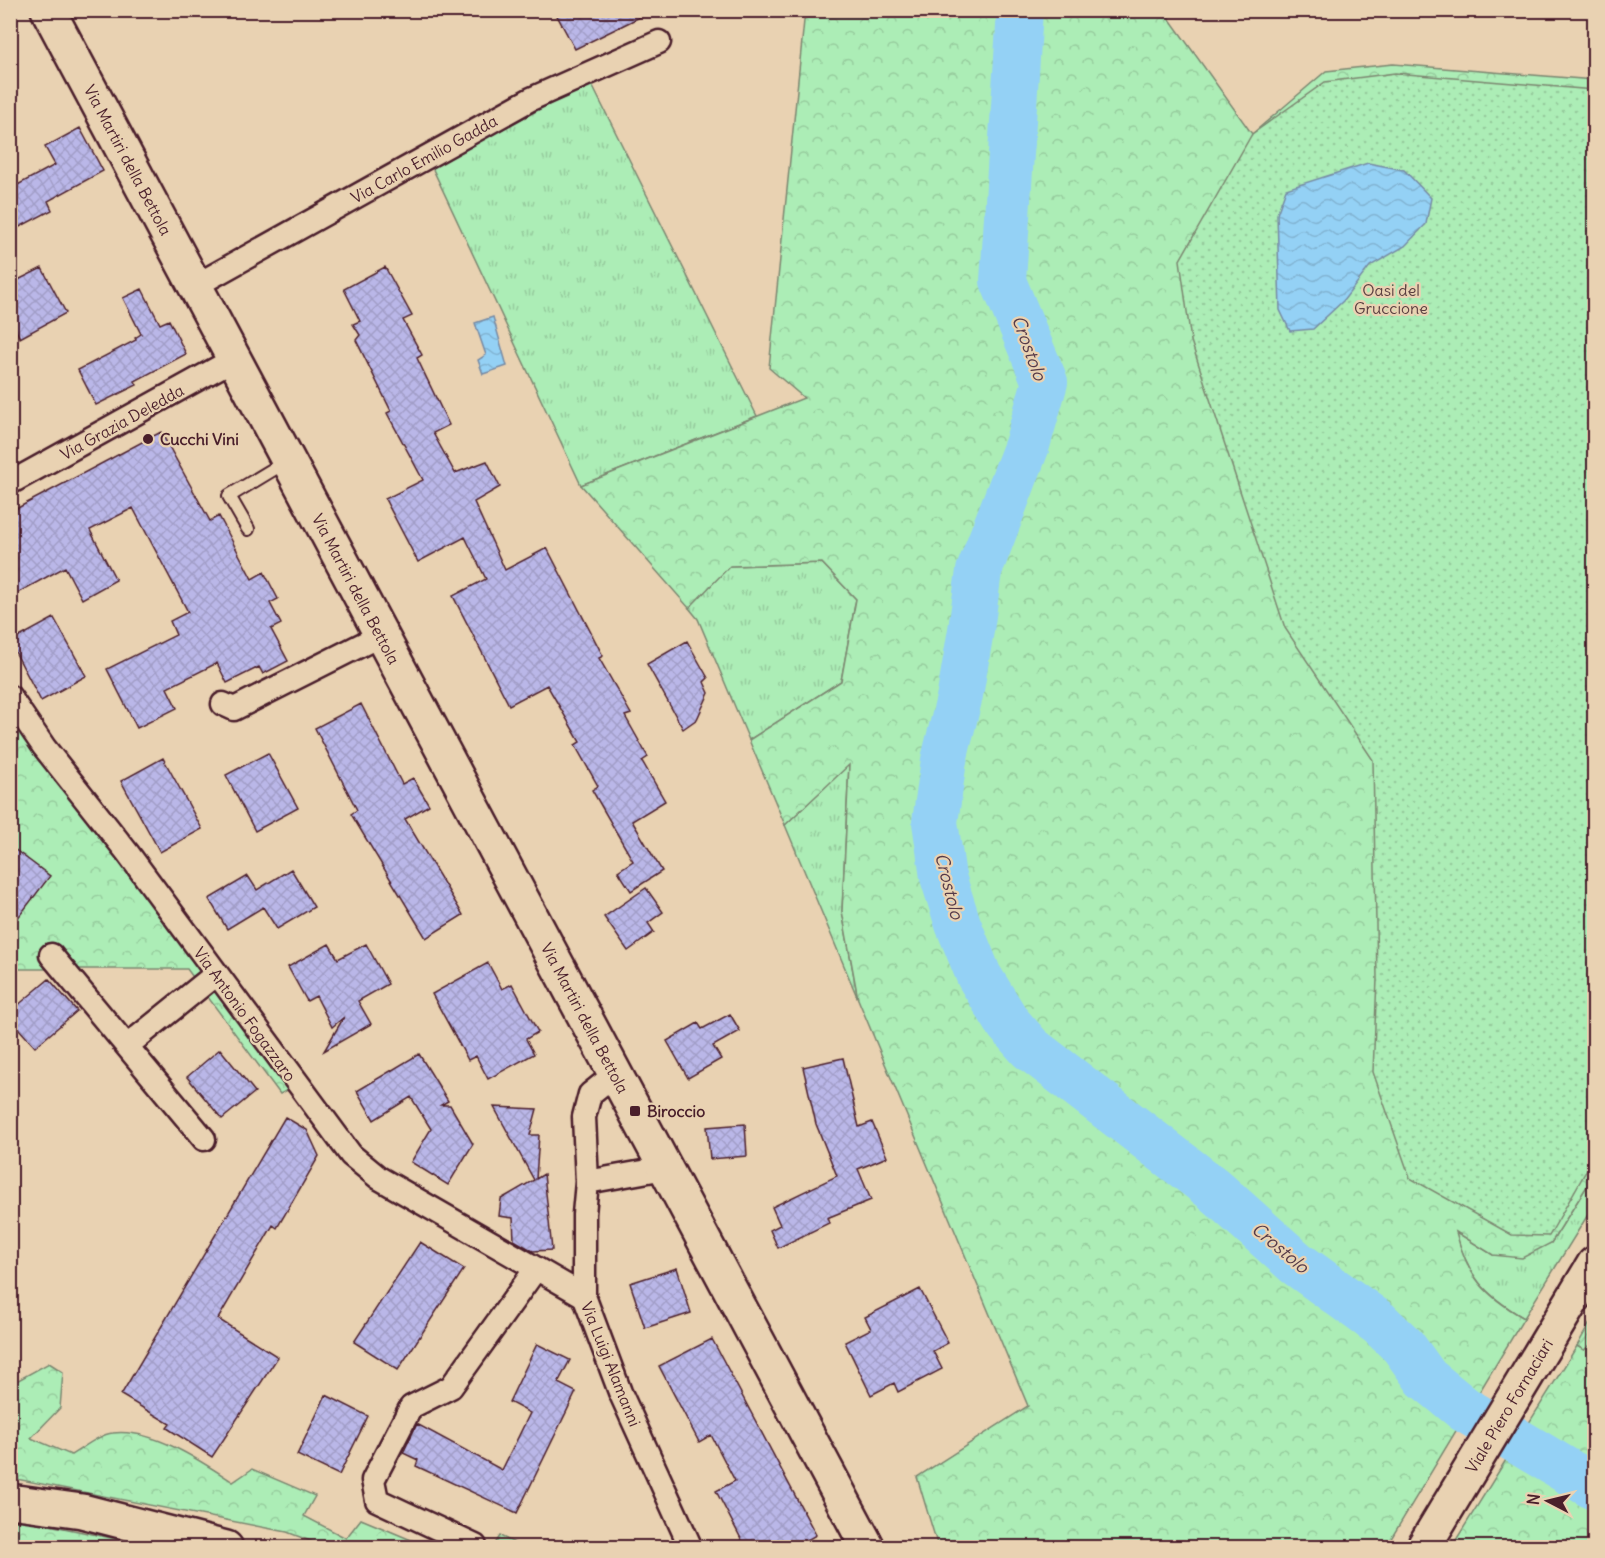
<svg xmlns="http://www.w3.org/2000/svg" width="1605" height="1558" viewBox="0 0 1605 1558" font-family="Delius,sans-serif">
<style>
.grass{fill:url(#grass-tufts);stroke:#7b8670;stroke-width:1.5}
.forest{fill:url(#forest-crowns);stroke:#7b8670;stroke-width:1.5}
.park{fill:url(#park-dots);stroke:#7b8670;stroke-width:1.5}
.garden{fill:url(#garden-furrows);stroke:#7b8670;stroke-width:1.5}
.water{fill:url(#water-waves);stroke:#768aa4;stroke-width:1.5}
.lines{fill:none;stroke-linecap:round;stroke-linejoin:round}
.river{stroke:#94d1f5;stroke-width:46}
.building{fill:url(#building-cross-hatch);stroke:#4a1f2b;stroke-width:1.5}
.service-casing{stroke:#4a1f2b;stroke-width:16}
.minor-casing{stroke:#4a1f2b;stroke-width:27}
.secondary-casing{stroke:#4a1f2b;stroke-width:38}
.primary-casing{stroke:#4a1f2b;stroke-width:38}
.service{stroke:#e9d2b2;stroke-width:12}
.minor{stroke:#e9d2b2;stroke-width:22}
.secondary{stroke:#e9d2b2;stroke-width:33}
.primary{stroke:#e9d2b2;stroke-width:33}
.poi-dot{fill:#4a1f2b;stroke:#e9d2b2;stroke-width:2}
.labels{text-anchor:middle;stroke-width:4.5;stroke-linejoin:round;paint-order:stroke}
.street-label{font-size:16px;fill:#4a1f2b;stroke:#e9d2b2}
.park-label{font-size:16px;fill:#593e40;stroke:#e9d2b2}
.poi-label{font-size:16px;font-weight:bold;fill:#4a1f2b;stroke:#e9d2b2;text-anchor:start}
.water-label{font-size:18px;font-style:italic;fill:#553a49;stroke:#e9d2b2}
</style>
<defs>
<pattern id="grass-tufts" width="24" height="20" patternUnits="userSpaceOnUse" patternTransform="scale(1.5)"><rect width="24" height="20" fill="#acedb6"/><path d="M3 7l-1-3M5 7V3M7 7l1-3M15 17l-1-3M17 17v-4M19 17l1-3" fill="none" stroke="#96cb9d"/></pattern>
<pattern id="forest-crowns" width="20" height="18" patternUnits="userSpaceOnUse" patternTransform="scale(1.5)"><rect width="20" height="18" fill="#acedb6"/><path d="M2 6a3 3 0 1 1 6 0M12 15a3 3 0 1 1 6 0" fill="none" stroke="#96cb9d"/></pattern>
<pattern id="park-dots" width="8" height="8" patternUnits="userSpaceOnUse" patternTransform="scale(1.5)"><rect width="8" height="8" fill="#acedb6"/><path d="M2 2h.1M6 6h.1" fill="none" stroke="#96cb9d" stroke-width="1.8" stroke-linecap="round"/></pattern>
<pattern id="garden-furrows" width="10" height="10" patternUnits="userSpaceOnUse" patternTransform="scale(1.5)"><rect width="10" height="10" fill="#acedb6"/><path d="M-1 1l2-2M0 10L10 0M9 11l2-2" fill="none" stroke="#96cb9d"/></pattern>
<pattern id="water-waves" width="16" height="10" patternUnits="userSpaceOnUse" patternTransform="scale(1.5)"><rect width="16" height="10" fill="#94d1f5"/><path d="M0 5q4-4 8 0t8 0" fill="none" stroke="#81b3d2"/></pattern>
<pattern id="building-cross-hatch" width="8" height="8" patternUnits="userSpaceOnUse" patternTransform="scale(1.5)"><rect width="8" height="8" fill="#bab7e8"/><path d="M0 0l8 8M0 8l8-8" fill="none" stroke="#a19dc7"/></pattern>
</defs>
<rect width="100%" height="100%" fill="#e9d2b2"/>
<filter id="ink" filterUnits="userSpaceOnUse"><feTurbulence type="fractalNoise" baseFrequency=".0167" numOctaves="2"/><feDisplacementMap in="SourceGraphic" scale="12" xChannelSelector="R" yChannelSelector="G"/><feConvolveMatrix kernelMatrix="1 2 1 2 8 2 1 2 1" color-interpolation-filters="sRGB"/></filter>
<g filter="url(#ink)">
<path class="grass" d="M 591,83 L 757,416 L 581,485 L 431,165 Z
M 822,563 L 856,599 L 841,681 L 749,740 L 698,619 L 689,608 L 729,566 Z
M 849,764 L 842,911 L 858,999 L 785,825 Z
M 1594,1175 L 1594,1205 L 1524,1318 C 1484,1294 1468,1277 1455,1231 L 1493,1255 L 1551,1243 Z"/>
<path class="forest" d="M 805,11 L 1164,11 L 1252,134 L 1326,71 L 1393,64 L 1594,80 L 1594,1175 L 1551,1243 L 1522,1258 L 1493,1255 L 1456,1232 C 1468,1277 1484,1295 1524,1318 L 1386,1547 L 938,1547 L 917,1477 L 1028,1406 L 858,999 L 842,911 L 849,765 L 785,825 L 749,740 L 841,681 L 856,599 L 822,563 L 730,566 L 689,608 L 581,485 L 804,398 L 769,368 Z
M 10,697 L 297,1085 L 280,1094 L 187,969 L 11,969 Z
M 1594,1342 L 1594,1547 L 1451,1548 L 1577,1346 L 1584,1350 Z
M 49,1363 L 63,1372 L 60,1408 L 31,1438 L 71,1455 C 83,1448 100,1434 113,1433 C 152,1428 201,1461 233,1482 L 252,1469 L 315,1496 L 304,1516 L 346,1538 L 361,1519 L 428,1547 L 326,1547 L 287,1532 L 11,1478 L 11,1384 Z
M 11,1517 L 154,1547 L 11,1547 Z
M 500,1536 L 523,1547 L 493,1547 Z"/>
<path class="park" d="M 1395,73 L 1594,90 L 1594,1157 L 1549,1236 L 1512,1235 L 1410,1178 L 1373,1072 L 1377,979 L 1373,760 L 1285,628 L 1191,341 L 1180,260 L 1252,134 L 1325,82 Z"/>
<path class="garden" d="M 1594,1316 L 1594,1342 L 1584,1350 L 1577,1346 Z"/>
<path class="water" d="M 1368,163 L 1404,170 L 1431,198 L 1426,224 L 1405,246 L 1370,266 L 1343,301 L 1313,329 L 1290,331 L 1280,310 L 1277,214 L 1286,189 Z
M 493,317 L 507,366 L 483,374 L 478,360 L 486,355 L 475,323 Z"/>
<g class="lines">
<path class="river" d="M 1020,10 L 1003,281 L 1045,382 L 1027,445 L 979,571 L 971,630 L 960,695 L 944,760 L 935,822 L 943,877 L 958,924 L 979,976 L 1008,1023 L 1030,1048 L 1212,1188 L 1296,1263 L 1379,1323 L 1403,1346 L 1426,1378 L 1464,1409 L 1594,1487"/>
</g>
<path class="building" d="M 554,10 L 654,10 L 575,49 Z
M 80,128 L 103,171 L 48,201 L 52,210 L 10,232 L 10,189 L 55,165 L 45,147 Z
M 385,267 L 412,316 L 403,320 L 422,355 L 417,358 L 449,425 L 433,433 L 455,473 L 487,461 L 500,487 L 474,502 L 505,570 L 547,548 L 603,656 L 599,658 L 631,714 L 625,716 L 648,757 L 642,761 L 665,801 L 632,821 L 662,871 L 631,891 L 618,871 L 633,861 L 592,790 L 598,786 L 575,745 L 580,742 L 547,685 L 509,705 L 453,596 L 486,579 L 465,537 L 418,562 L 385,499 L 423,480 L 387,413 L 391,411 L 356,340 L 360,335 L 353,324 L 360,321 L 344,289 Z
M 42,268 L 66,313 L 20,338 L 10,319 L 10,284 Z
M 142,289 L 160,324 L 169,320 L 186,354 L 135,381 L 137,385 L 96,405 L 78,370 L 136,340 L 135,338 L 141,334 L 123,298 Z
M 161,432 L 210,521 L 219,516 L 252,579 L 264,572 L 278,599 L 270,603 L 281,624 L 271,629 L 288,661 L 263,674 L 259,667 L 227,683 L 217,663 L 167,688 L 177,708 L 137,728 L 107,669 L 176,635 L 170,621 L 188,612 L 133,508 L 90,530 L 116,580 L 82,599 L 65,567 L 10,597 L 10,512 Z
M 54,618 L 86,676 L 41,701 L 10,642 Z
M 687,641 L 708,678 L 704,682 L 709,693 L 697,719 L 683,729 L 647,664 Z
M 361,704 L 402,784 L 413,778 L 429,805 L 405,819 L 463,915 L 426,938 L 351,814 L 357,810 L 315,728 Z
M 268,753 L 298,808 L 255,831 L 226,775 Z
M 163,758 L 202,829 L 160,852 L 121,781 Z
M 10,846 L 50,876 L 10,928 Z
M 291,869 L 314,907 L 277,929 L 263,907 L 227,929 L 209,899 L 248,876 L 257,890 Z
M 646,888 L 663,912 L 648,923 L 654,932 L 628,951 L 604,917 Z
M 329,944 L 338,959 L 366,944 L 388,984 L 358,1001 L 371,1024 L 324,1051 L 344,1017 L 332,1027 L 316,996 L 307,1001 L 288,967 Z
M 488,963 L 502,989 L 512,984 L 538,1032 L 526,1039 L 534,1054 L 488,1079 L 476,1056 L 468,1060 L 432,994 Z
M 49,979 L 77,1011 L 35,1047 L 10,1019 L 10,1012 Z
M 730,1014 L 740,1031 L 713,1046 L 721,1059 L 688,1078 L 667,1041 L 698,1023 L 702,1029 Z
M 220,1049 L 255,1092 L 222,1119 L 187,1077 Z
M 419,1054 L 448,1101 L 441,1105 L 450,1105 L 473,1144 L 448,1185 L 411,1162 L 431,1129 L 411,1097 L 374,1120 L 357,1091 Z
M 843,1058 L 859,1127 L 872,1122 L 887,1157 L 858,1169 L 871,1200 L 827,1218 L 829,1223 L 778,1248 L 770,1230 L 780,1225 L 772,1207 L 837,1176 L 816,1124 L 803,1067 Z
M 494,1107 L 537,1109 L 530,1135 L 539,1135 L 536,1179 L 544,1174 L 552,1250 L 533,1251 L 514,1240 L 513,1218 L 499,1216 L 501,1199 L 534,1180 Z
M 285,1117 L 307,1130 L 319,1156 L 277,1228 L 273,1225 L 218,1319 L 278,1357 L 212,1457 L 167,1428 L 170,1424 L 121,1395 Z
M 745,1124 L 747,1156 L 710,1159 L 707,1127 Z
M 420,1242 L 464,1269 L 398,1370 L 354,1342 Z
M 677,1268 L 691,1313 L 645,1328 L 630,1283 Z
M 920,1289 L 948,1343 L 933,1351 L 942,1369 L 898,1392 L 894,1383 L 871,1395 L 845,1342 L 871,1329 L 865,1317 Z
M 712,1339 L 816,1535 L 793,1548 L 746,1548 L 716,1491 L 735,1481 L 711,1435 L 699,1442 L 659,1366 Z
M 537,1344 L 570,1360 L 558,1383 L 576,1392 L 517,1513 L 416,1466 L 418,1460 L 403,1453 L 417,1424 L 502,1470 L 530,1413 L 509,1402 Z
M 326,1395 L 368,1416 L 339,1475 L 297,1455 Z"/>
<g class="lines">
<defs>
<path id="service" d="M 248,529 L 229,496 L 287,461"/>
<path id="minor" d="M 195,286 L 531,99 L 659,42
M 10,483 L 234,359
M 10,697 L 44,747 L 127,852 L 351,1155 L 379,1178 L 584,1296
M 223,704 L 234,709 L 381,635
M 51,955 L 204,1139
M 127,1046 L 216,974
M 615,1074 L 590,1094 L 584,1117 L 587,1182 L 584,1214 L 584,1296 L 620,1392 L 691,1548
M 587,1182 L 665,1168
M 475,1546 L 377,1500 L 373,1480 L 411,1407 L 451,1387 L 535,1270"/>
<path id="secondary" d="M 48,10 L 868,1548"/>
<path id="primary" d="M 10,1501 L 82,1511 L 226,1548
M 1423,1548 L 1594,1264"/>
</defs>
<use href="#service" class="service-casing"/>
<use href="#minor" class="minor-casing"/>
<use href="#secondary" class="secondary-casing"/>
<use href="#primary" class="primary-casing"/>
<use href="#service" class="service"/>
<use href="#minor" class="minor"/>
<use href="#secondary" class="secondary"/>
<use href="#primary" class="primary"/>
</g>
</g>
<g class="poi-dot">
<circle cx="148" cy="439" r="6"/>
<rect x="629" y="1105" width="12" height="12" rx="3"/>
</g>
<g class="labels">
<g class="street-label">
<text transform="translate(424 159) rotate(-29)" y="6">Via Carlo Emilio Gadda</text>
<text transform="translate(128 160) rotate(62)" y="6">Via Martiri della Bettola</text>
<text transform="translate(122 422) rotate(-29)" y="6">Via Grazia Deledda</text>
<text transform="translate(356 589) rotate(62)" y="6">Via Martiri della Bettola</text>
<text transform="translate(245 1014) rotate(54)" y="6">Via Antonio Fogazzaro</text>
<text transform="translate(585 1018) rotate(62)" y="6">Via Martiri della Bettola</text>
<text transform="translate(611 1364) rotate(68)" y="6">Via Luigi Alamanni</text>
<text transform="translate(1509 1406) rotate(-59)" y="6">Viale Piero Fornaciari</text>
</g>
<g class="park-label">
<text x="1391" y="296">Oasi del<tspan x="1391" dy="18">Gruccione</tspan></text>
</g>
<g class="poi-label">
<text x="160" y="445">Cucchi Vini</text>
<text x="647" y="1117">Biroccio</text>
</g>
<g class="water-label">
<text transform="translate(1029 348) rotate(70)" y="6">Crostolo</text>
<text transform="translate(949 886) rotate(76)" y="6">Crostolo</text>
<text transform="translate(1280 1248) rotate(40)" y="6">Crostolo</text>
</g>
</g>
<rect width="1605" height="1558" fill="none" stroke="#e9d2b2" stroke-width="36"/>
<rect x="18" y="18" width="1569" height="1522" fill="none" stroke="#4a1f2b" stroke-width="2" filter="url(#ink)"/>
<g transform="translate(1548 1501) rotate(277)" stroke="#e9d2b2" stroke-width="4.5" paint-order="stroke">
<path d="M0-4.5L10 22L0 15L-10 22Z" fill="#4a1f2b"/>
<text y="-9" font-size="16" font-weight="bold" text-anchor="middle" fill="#4a1f2b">N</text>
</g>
</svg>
